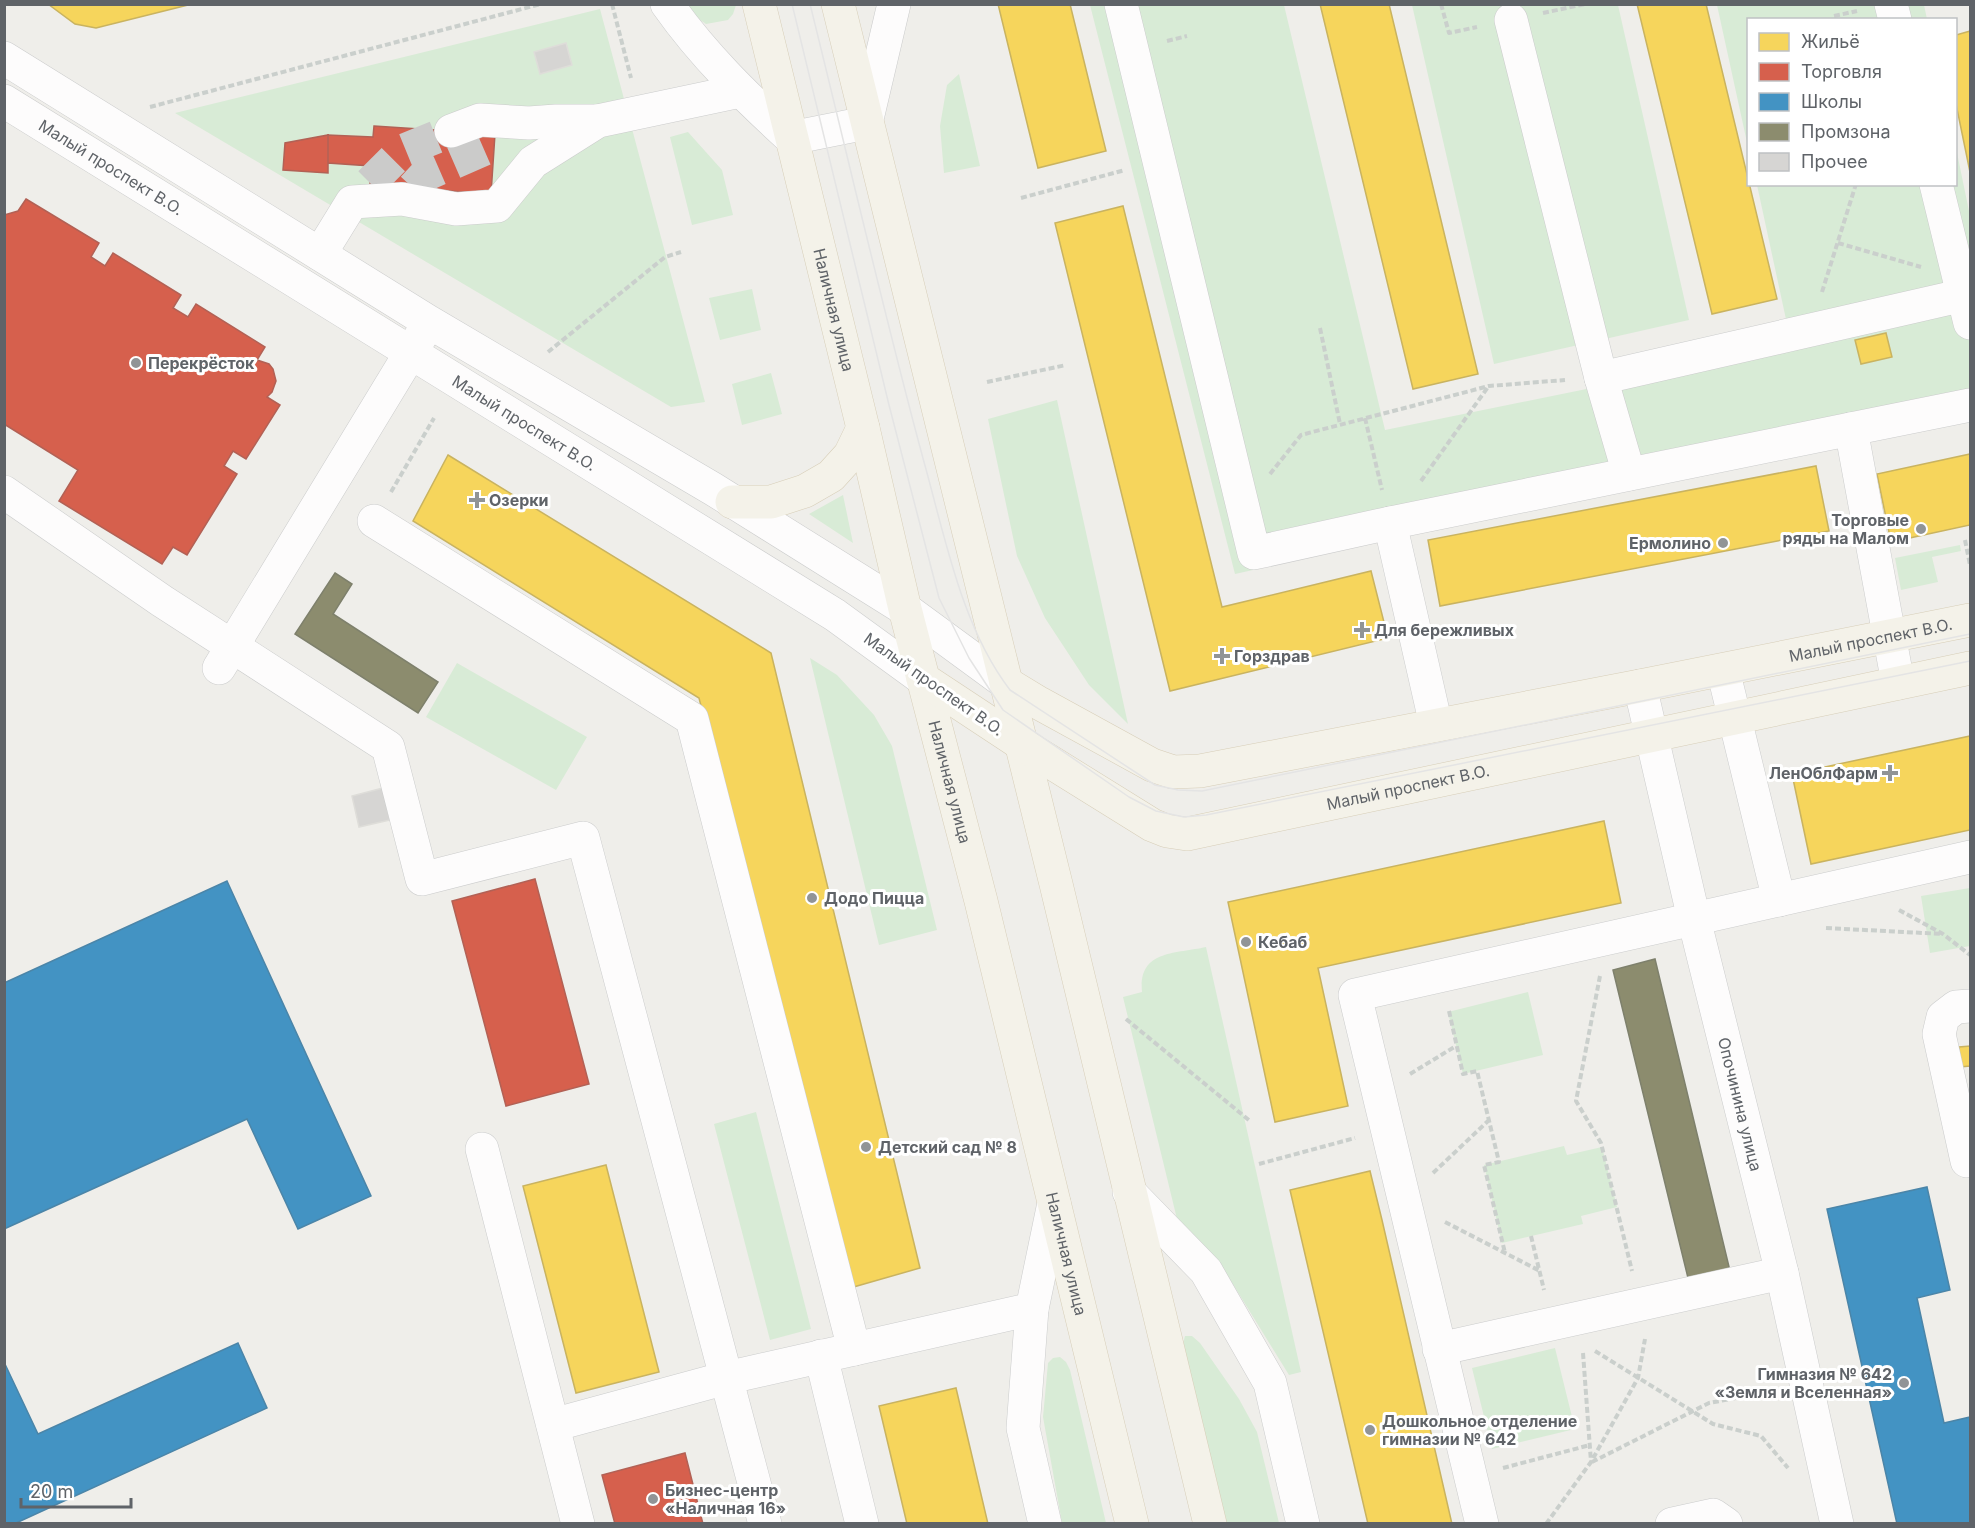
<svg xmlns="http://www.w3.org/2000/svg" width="1975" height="1528" viewBox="0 0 1975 1528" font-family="Inter,sans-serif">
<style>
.green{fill:#d8ebd6}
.homes{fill:#f6d55c;stroke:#c9b360;stroke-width:1.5}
.shops{fill:#d6604d;stroke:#b26155;stroke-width:1.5}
.schools{fill:#4393c3;stroke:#4b85a8;stroke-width:1.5}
.industry{fill:#8c8c6e;stroke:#7e806c;stroke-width:1.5}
.building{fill:#d6d5d3;stroke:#deddd9;stroke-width:1.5}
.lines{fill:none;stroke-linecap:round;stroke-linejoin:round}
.minor-tunnel{stroke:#cbcbca;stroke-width:33;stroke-dasharray:33 16;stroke-linecap:butt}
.minor-casing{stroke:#cbcccc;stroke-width:34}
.major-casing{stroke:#d7ceb8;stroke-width:34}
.path{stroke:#cacfcc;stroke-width:4;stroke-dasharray:6 3;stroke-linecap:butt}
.minor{stroke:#fdfcfc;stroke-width:33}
.major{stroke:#f4f2e9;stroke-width:33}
.tram{stroke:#e4e4e4;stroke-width:1.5}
.poi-dot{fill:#919496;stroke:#fff;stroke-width:2}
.labels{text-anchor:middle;stroke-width:6;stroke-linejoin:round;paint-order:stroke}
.street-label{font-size:16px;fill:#5f6368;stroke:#fff}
.poi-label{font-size:16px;font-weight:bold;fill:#5f6368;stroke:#fff;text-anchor:start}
</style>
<rect width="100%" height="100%" fill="#efeeea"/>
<path class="green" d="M 688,5 L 736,5 L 733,14 L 728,20 L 706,24 L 696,17 Z
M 1090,5 L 1284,5 L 1385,430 L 1792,347 L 1757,185 L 1956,184 L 1956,148 L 1970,216 L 1970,417 L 1409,535 L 1235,574 Z
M 1412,5 L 1618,5 L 1689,320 L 1494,364 Z
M 1717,5 L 1924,5 L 1927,19 L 1748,20 L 1748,147 Z
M 600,9 L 705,402 L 671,407 L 175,113 Z
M 959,74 L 980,166 L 944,173 L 940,126 L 947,85 Z
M 688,132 L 722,170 L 733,215 L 692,225 L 670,137 Z
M 752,289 L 761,330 L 720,340 L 709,298 Z
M 771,373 L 782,414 L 742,425 L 732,384 Z
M 1057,400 L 1128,724 L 1089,685 L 1045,618 L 1017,556 L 988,419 Z
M 843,495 L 853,543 L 809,514 Z
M 1960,545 L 1961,551 L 1932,557 L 1938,582 L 1901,590 L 1895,558 Z
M 810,658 L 837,675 L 874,715 L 892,746 L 937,930 L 879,945 Z
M 457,663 L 587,737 L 556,790 L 426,717 Z
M 1970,888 L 1970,946 L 1930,953 L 1921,896 Z
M 1206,947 L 1301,1372 L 1289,1375 L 1218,1260 L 1177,1219 L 1123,997 L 1142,992 C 1138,950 1175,954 1206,947 Z
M 1528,992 L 1543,1055 L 1463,1074 L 1448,1012 Z
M 756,1112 L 811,1329 L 770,1340 L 714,1124 Z
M 1564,1146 L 1567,1155 L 1602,1147 L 1617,1207 L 1581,1216 L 1583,1224 L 1502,1243 L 1484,1165 Z
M 1185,1336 L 1192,1336 L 1200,1343 L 1239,1399 L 1257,1432 L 1279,1523 L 1226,1523 L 1183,1344 Z
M 1555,1348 L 1575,1429 L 1492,1449 L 1472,1368 Z
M 1060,1357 L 1066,1362 L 1070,1370 L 1106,1523 L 1062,1523 L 1043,1417 L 1048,1363 L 1053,1358 Z"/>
<path class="homes" d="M 48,4 L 192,4 L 96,28 L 75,24 Z
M 998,4 L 1070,4 L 1106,151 L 1038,168 Z
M 1320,4 L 1389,4 L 1478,374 L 1413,389 Z
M 1637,4 L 1706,4 L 1777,299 L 1712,314 Z
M 1970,31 L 1970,172 L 1956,104 L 1956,35 Z
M 1123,206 L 1222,607 L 1371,571 L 1388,638 L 1170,691 L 1055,223 Z
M 1886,333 L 1892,357 L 1861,364 L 1855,340 Z
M 1970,454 L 1970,525 L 1891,542 L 1877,474 Z
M 448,455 L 771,653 L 920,1268 L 850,1288 L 699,698 L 413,521 Z
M 1816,466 L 1829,531 L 1440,606 L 1428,540 Z
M 1970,736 L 1970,830 L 1811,864 L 1792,774 Z
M 1604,821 L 1621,903 L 1318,968 L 1348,1106 L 1275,1122 L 1228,902 Z
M 1970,1046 L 1970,1066 L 1960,1067 L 1959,1047 Z
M 606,1165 L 659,1372 L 576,1393 L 523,1186 Z
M 1370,1171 L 1382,1220 L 1452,1524 L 1368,1524 L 1290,1190 Z
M 956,1388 L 988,1524 L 907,1524 L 879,1406 Z"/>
<path class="shops" d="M 374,126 L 495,134 L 491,194 L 370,185 L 371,166 L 328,163 L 328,135 L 373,137 Z
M 328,135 L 328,173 L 283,170 L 285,143 Z
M 26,199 L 99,243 L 91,257 L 105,266 L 113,253 L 181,295 L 173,308 L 188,317 L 196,304 L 265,347 L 257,360 L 269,364 L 273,369 L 276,381 L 272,392 L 267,397 L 280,405 L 246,459 L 233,451 L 224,466 L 237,474 L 187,555 L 173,547 L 162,564 L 59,501 L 78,470 L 4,424 L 4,215 L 18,211 Z
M 535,879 L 589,1084 L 506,1106 L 452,901 Z
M 685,1453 L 703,1524 L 615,1524 L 602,1475 Z"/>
<path class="schools" d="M 227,881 L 371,1196 L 298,1229 L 247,1119 L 4,1229 L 4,983 Z
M 1927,1187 L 1950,1290 L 1917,1298 L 1944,1423 L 1970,1417 L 1970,1524 L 1897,1524 L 1827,1209 Z
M 238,1343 L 267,1408 L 14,1524 L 4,1524 L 4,1362 L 38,1434 Z"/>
<path class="industry" d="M 335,573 L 352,584 L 333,614 L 438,682 L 418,713 L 295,634 Z
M 1655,959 L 1730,1271 L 1689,1282 L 1613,970 Z"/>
<path class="building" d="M 566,43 L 572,65 L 540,74 L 534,52 Z
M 383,788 L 390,820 L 359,827 L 352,796 Z"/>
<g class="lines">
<path class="minor-tunnel" d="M 370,183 L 402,151 L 451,131
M 413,188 L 425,175 L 494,145"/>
<defs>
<g id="minor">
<path d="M 667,4 C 703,55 746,97 791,138 L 866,123 L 894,4"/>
<path d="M 1121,4 L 1254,553 L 1390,523 L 1851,429 L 1898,683"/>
<path d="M 1891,4 L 1895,20"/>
<path d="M 1511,20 L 1601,378 L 1629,474"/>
<path d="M 4,58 L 429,322 L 713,489 L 905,609 L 1006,683"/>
<path id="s1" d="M 4,101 L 835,615 L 923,679"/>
<path d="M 451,131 L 480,120 L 529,123 L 556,121 L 598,121"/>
<path d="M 1936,184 L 1970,323"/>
<path d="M 320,254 L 352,202 L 402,199 L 456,209 L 497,206 L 533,162 L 598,121 L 740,91"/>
<path d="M 1601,378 L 1964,295"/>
<path d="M 1851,429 L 1970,405"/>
<path d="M 4,492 L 162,601 L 388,747 L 422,879 L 583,838 L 765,1524"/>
<path d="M 374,521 L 692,719 L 854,1349"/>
<path d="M 1390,523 L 1436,725"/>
<path d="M 219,668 L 422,334"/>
<path d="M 1723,670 L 1779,900"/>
<path id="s2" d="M 1640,686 L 1694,919 L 1782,1273 L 1837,1524"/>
<path d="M 482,1149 L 578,1524"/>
<path d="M 1967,1161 L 1939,1034 L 1943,1017 L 1956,1007 L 1970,1006"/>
<path d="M 1129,1192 L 1206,1271 L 1270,1383 L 1303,1524"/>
<path d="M 1439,1349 L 1782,1273"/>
<path d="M 821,1356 L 862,1524"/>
<path d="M 553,1425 L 726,1378 L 1032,1309"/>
<path d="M 1045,1524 L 1023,1428 L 1032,1309 L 1054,1203"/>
<path d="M 1482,1524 L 1355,995 L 1970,857"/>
<path d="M 1672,1524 L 1713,1515 L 1726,1524"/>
</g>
<g id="major">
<path id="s3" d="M 759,4 L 863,428 L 905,609 L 981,901 L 1132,1524"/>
<path d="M 838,4 L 1056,884 L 1210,1524"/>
<path d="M 732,502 L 771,502 L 805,491 L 831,476 L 850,455 L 863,428"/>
<path id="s4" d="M 923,679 L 1020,743 L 1152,825 L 1167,831 L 1187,834 L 1970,668"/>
<path id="s5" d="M 1006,683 L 1039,703 L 1152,765 L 1173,772 L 1200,771 L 1640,686 L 1970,620"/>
</g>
</defs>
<use href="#minor" class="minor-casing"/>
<use href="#major" class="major-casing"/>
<path class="path" d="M 612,4 L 631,78
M 1441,4 L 1449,33 L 1477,27
M 1543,13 L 1585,4
M 1834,16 L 1857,11
M 1167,41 L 1187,36
M 150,107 L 541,4
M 1021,198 L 1125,170
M 1838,243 L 1921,267
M 1822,292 L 1856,184
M 1320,328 L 1340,424
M 548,352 L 665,257 L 681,252
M 987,382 L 1066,365
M 1365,418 L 1382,490
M 1270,474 L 1301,435 L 1489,386 L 1565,380
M 1421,481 L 1488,387
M 391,492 L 434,418
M 1965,540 L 1970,565
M 1899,910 L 1943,934 L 1970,955
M 1826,928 L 1943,934
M 1600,976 L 1576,1101 L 1601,1143 L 1632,1271
M 1449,1011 L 1463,1074 L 1477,1071 L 1499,1162 L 1484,1165 L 1505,1253
M 1126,1019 L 1250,1121
M 1410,1074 L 1456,1046
M 1259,1164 L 1355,1138
M 1433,1173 L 1488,1121
M 1445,1222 L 1540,1271
M 1531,1236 L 1544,1290
M 1595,1351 L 1713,1424 L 1761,1436 L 1788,1468
M 1583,1353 L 1591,1462
M 1840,1378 L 1855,1375
M 1592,1462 L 1709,1403 L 1773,1391
M 1503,1468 L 1590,1445
M 1546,1524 L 1591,1462 L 1638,1378 L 1645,1339"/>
<use href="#minor" class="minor"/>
<use href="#major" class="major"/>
<path class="tram" d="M 792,4 L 889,405 L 939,598 L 969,658 L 1003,710 L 1129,797 L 1156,811 L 1184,817 L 1206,815 L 1970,661
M 810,4 C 848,157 883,311 924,462 C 945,537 962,628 1010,690 L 1155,785 L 1178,790 L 1202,791 L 1970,634"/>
</g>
<g class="poi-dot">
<circle cx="136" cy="363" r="6"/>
<path d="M474 491h6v6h6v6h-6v6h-6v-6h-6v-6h6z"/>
<circle cx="1921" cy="529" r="6"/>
<circle cx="1723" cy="543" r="6"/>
<path d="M1359 621h6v6h6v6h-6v6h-6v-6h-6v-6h6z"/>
<path d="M1219 647h6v6h6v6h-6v6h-6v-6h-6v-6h6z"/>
<path d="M1887 764h6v6h6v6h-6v6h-6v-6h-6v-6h6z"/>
<circle cx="812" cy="898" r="6"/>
<circle cx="1246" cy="942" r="6"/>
<circle cx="866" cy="1147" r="6"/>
<circle cx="1904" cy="1383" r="6"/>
<circle cx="1370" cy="1430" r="6"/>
<circle cx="653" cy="1499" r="6"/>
</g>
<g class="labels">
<g class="street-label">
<text dy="6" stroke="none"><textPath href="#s1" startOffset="126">Малый проспект В.О.</textPath></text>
<text dy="6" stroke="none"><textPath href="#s3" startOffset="315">Наличная улица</textPath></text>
<text dy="6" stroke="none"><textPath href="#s1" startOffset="612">Малый проспект В.О.</textPath></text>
<text dy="6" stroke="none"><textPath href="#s5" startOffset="900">Малый проспект В.О.</textPath></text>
<text transform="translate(934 684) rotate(35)" y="6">Малый проспект В.О.</text>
<text dy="6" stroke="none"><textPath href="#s3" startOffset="801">Наличная улица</textPath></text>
<text dy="6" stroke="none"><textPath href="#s4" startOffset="534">Малый проспект В.О.</textPath></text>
<text dy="6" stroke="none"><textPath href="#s2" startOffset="430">Опочинина улица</textPath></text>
<text dy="6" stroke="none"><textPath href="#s3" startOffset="1287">Наличная улица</textPath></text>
</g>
<g class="poi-label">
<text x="148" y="369">Перекрёсток</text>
<text x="489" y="506">Озерки</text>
<text x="1909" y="526" text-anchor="end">Торговые<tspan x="1909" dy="18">ряды на Малом</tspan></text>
<text x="1711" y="549" text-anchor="end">Ермолино</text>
<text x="1374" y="636">Для бережливых</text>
<text x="1234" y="662">Горздрав</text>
<text x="1878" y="779" text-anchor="end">ЛенОблФарм</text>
<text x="824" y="904">Додо Пицца</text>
<text x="1258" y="948">Кебаб</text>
<text x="878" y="1153">Детский сад № 8</text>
<text x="1892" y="1380" text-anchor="end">Гимназия № 642<tspan x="1892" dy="18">«Земля и Вселенная»</tspan></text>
<text x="1382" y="1427">Дошкольное отделение<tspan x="1382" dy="18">гимназии № 642</tspan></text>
<text x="665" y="1496">Бизнес-центр<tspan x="665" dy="18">«Наличная 16»</tspan></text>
</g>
</g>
<rect width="1975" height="1528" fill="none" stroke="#5f6368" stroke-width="12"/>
<rect x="1747" y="18" width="210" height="168" fill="#ffffff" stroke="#bfc1c3" stroke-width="1.5"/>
<rect x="1759" y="33" width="30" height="18" fill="#f6d55c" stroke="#bfc1c3" stroke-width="1.5"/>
<text x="1801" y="48" font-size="18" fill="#5f6368">Жильё</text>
<rect x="1759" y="63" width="30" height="18" fill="#d6604d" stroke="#bfc1c3" stroke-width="1.5"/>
<text x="1801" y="78" font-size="18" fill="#5f6368">Торговля</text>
<rect x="1759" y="93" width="30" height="18" fill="#4393c3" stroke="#bfc1c3" stroke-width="1.5"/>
<text x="1801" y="108" font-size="18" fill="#5f6368">Школы</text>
<rect x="1759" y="123" width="30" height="18" fill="#8c8c6e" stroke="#bfc1c3" stroke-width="1.5"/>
<text x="1801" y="138" font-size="18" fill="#5f6368">Промзона</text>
<rect x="1759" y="153" width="30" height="18" fill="#d6d5d3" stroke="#bfc1c3" stroke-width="1.5"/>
<text x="1801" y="168" font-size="18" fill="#5f6368">Прочее</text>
<path d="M21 1498v9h110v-9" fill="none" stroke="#5f6368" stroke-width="3"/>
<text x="30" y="1498" font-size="18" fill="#5f6368" stroke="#ffffff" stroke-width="4.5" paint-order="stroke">20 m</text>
</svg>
